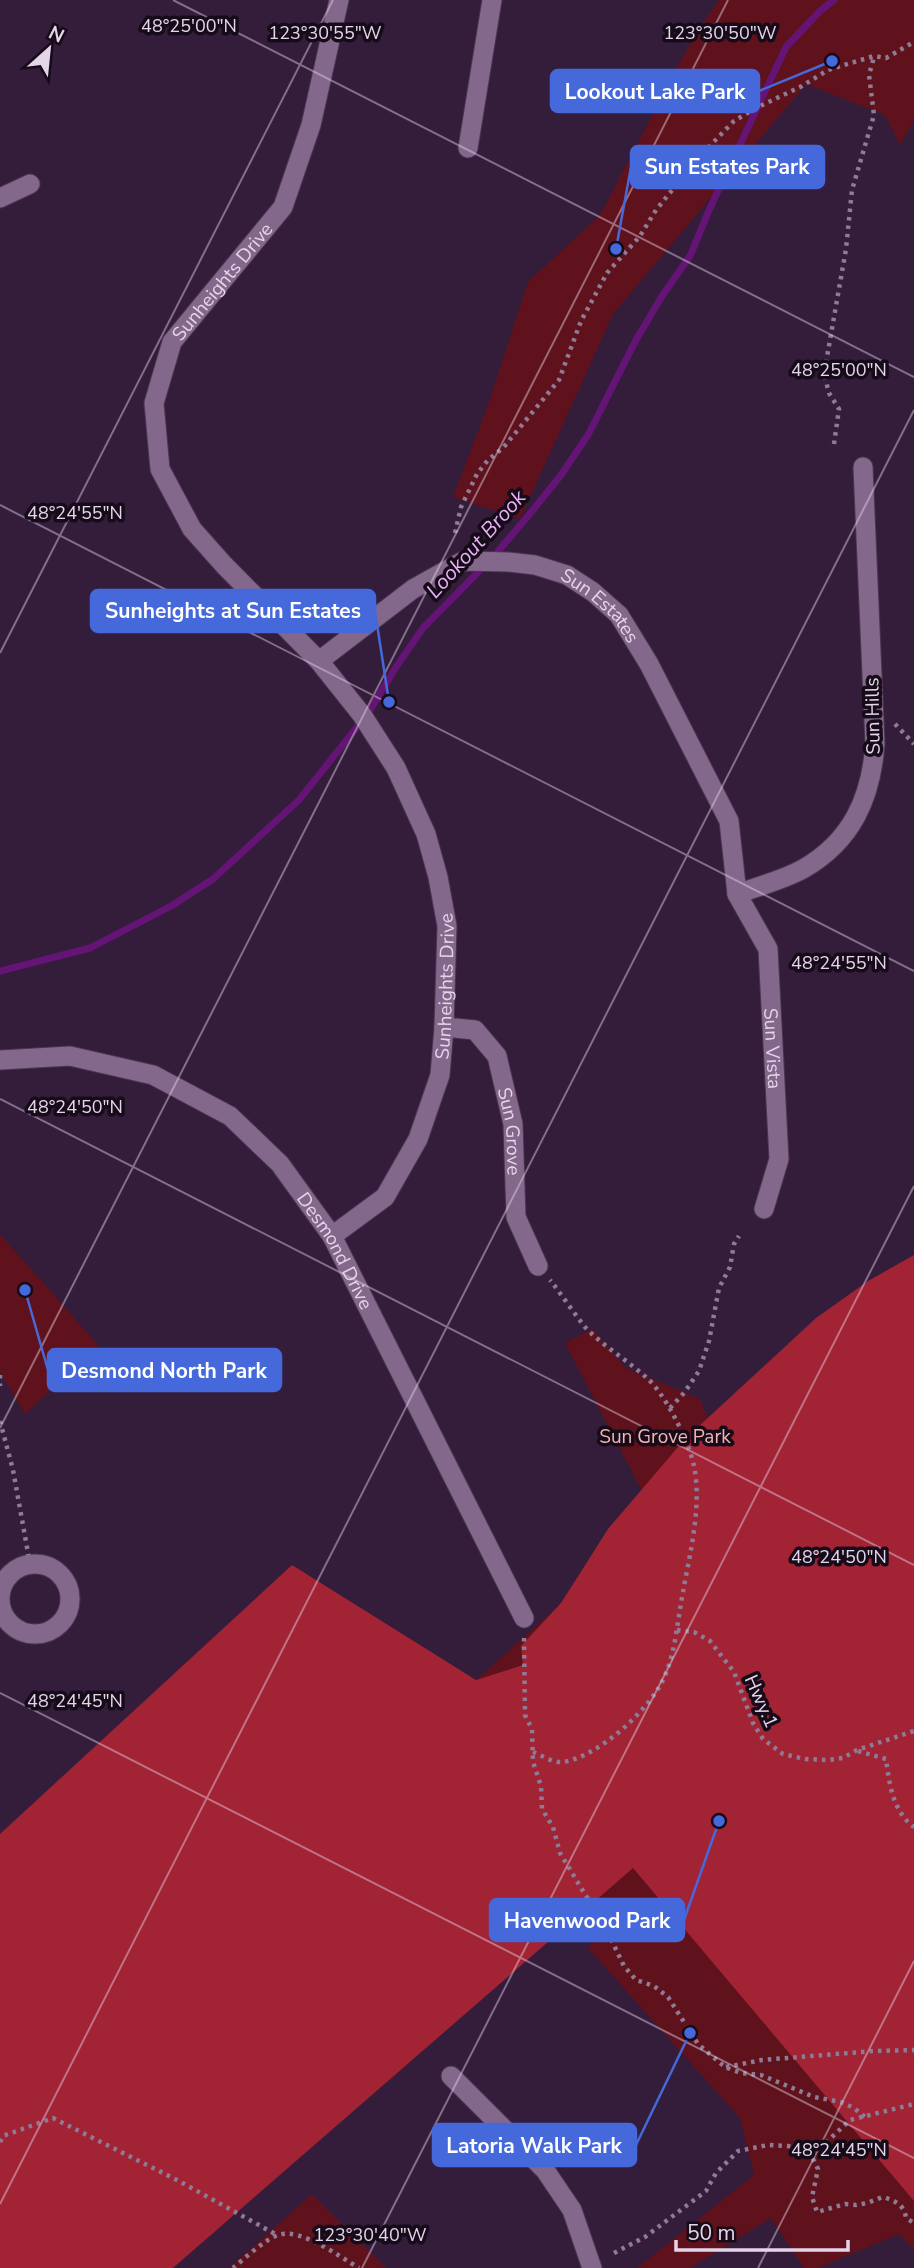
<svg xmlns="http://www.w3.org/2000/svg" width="914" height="2268" viewBox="0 0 914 2268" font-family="'Nunito Sans',sans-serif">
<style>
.green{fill:#60121c}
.forest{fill:#a12334}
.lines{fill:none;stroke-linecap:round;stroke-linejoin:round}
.stream{stroke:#631475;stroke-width:7}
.minor-casing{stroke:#4b3751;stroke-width:21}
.path{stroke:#8f7b95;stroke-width:4.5;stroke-dasharray:3.5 5;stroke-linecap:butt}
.minor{stroke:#84688c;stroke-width:19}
.ticks{fill:none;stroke:#e5d5e9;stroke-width:2;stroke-opacity:0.45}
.labels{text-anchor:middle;stroke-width:7;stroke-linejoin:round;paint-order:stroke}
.street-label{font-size:19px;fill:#e5d5e9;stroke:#160b19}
.park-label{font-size:19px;fill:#f5b4b4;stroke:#160b19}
.water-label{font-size:21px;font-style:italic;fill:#e9b0f8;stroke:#160b19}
.ticks-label{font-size:18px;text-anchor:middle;fill:#e5d5e9;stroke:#160b19;stroke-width:7;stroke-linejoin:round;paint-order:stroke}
.leader{fill:none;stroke:#4569db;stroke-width:2.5}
.callout-dot{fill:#4569db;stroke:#160b19;stroke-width:2.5}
.callout{fill:#4569db;stroke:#4569db;stroke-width:2.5}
.callout-label{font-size:21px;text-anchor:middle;font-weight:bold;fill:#fff}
</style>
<rect width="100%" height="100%" fill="#341c3b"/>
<path class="green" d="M 719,0 L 914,0 L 914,120 L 900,145 L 885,115 L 806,84 L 613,314 L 520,519 L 453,497 L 488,405 L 528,282 L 600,215 L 693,38 Z
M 0,1234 L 99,1346 L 25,1414 L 0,1372 Z
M 914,1285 L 914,2250 L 899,2234 L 818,2268 L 804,2268 L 771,2218 L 690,2268 L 637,2268 L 754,2175 L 740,2118 L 588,1948 L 615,1921 L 432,1720 L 656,1518 L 565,1343 L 592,1329 L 626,1368 L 700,1399 L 723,1456 Z
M 312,2194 L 386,2268 L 229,2268 Z"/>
<path class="forest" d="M 914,1255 L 914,2201 L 633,1868 L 173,2268 L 0,2268 L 0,1834 L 292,1565 L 476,1680 L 523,1665 L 521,1646 L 561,1603 L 608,1529 L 684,1440 L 816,1318 L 868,1281 Z"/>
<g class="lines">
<path class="stream" d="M 0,971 L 90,948 L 173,905 L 213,879 L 299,800 L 369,712 L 396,667 L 423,628 L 494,556 L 528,516 L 561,475 L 588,435 L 636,340 L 662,296 L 690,256 L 710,208 L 786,47 L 820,11 L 834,0"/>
<defs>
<g id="minor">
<path d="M 468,148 L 492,0"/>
<path d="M 0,198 L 30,184"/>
<path id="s1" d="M 319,661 L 413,589 L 463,561 L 508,562 L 535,565 L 567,575 L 593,592 L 619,615 L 649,664 L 729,821 L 737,894 L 768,949 L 779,1159 L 764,1209"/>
<path d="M 737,894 C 759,886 783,880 803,869 C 852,841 871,798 875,744 L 863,467"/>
<path id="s2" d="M 444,1027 L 475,1030 L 497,1056 L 513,1124 L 516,1217 L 538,1266"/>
<path id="s3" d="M 0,1060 L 70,1056 L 153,1075 L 230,1116 L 280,1164 L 332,1236 L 524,1618"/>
<path id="s4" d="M 332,1236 L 385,1197 L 418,1139 L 440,1075 L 444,1027 L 447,926 L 438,877 L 426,834 L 396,768 L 362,715 L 319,661 L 224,565 L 192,529 L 160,469 L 154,403 L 172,342 L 283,207 L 311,125 L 339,0"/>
<circle cx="35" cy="1599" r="35"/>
<path d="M 451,2076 L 545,2170 L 572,2210 L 592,2268"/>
</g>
</defs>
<use href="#minor" class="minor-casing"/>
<path class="path" d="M 834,444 L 839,409 L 829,393 L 824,374 L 846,249 L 852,190 L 874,115 L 869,75 L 874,57
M 455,533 L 461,507 L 477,474 L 488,460 L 503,448 L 559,380 L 581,321 L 607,273 L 640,236 L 656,210 L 699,157 L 734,121 L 756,108 L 802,86 L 828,70 L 874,56 L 886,58 L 914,42
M 895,724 L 914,744
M 0,1375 L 0,1386
M 670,1408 L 684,1393 L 699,1371 L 709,1341 L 719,1288 L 730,1267 L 734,1244 L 739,1236
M 0,1421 L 13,1470 L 30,1564
M 677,1630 L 694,1632 L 710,1641 L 734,1672 L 753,1723 L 763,1739 L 783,1754 L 805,1759 L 828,1760 L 843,1758 L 857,1750 L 914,1731
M 524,1638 L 525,1715 L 532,1729 L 533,1762 L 541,1786 L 542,1809 L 553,1827 L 560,1853 L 586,1896 L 601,1913 L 607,1931 L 624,1966 L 636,1980 L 654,1986 L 668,1997 L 698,2044 L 725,2067 L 741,2073 L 761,2075 L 814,2097 L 841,2102 L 854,2108 L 865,2117
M 858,1751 L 886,1759 C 889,1783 893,1812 914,1827
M 533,1752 C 541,1755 553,1763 562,1762 C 597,1758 648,1711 663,1680 C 676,1652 677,1622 683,1592 C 690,1553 702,1506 694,1466 C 689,1441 665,1394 647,1378 C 627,1360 603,1346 585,1327 C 573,1312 562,1295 550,1280
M 726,2067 L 762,2060 L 874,2051 L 914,2050
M 0,2142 L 3,2136 L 53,2118 L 177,2180 L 277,2235
M 809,2151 L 818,2169 L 812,2197 L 817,2212 L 845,2204 L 856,2205 L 867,2203 L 883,2197 C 895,2201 904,2204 906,2218 L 914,2223
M 614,2253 L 645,2237 L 706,2191 L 716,2173 L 738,2151 L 768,2145 L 788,2146 L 817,2151 L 850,2120 L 914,2104
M 233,2268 C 244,2259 264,2240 278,2235 C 300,2227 340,2257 359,2268"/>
<use href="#minor" class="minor"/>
</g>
<path class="ticks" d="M 173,0 L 914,377M 0,505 L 914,971M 0,653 L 333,0M 0,1099 L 914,1565M 0,1428 L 728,0M 0,1693 L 914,2158M 0,2204 L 914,410M 362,2268 L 914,1186M 758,2268 L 914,1961"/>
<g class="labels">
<g class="street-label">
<text dy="7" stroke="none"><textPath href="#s4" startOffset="1108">Sunheights Drive</textPath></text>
<text dy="7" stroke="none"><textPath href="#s1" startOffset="327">Sun Estates</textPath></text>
<text transform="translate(872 716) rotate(-91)" y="7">Sun Hills</text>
<text dy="7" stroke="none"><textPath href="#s4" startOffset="289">Sunheights Drive</textPath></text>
<text dy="7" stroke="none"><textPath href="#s1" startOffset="817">Sun Vista</textPath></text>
<text dy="7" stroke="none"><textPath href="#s2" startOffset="142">Sun Grove</textPath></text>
<text dy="7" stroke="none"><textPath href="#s3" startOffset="415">Desmond Drive</textPath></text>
<text transform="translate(762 1701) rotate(66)" y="7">Hwy.1</text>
</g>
<g class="park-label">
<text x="665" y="1443">Sun Grove Park</text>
</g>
<g class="water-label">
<text transform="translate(476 544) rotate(-48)" y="7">Lookout Brook</text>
</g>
</g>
<g class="ticks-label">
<text x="189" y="32">48°25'00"N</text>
<text x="325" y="39">123°30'55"W</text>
<text x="720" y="39">123°30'50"W</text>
<text x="839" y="376">48°25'00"N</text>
<text x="75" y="519">48°24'55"N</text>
<text x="839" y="969">48°24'55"N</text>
<text x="75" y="1113">48°24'50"N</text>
<text x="839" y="1563">48°24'50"N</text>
<text x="75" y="1707">48°24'45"N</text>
<text x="839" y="2156">48°24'45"N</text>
<text x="370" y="2241">123°30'40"W</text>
</g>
<path class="leader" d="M832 61L759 91M616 249L631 167M389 702L375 611M25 1290L48 1370M719 1821L684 1920M690 2033L636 2145"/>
<g class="callout-dot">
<circle cx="832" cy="61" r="7"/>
<circle cx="616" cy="249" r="7"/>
<circle cx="389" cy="702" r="7"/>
<circle cx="25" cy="1290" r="7"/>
<circle cx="719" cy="1821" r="7"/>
<circle cx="690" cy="2033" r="7"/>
</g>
<g class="callout">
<rect x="551" y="70" width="208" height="42" rx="7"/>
<rect x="631" y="146" width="193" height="42" rx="7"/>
<rect x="91" y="590" width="284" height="42" rx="7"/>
<rect x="48" y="1349" width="233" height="42" rx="7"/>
<rect x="490" y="1899" width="194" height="42" rx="7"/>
<rect x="433" y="2124" width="203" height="42" rx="7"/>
</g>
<g class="callout-label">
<text x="655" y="99">Lookout Lake Park</text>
<text x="727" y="174">Sun Estates Park</text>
<text x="233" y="618">Sunheights at Sun Estates</text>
<text x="164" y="1378">Desmond North Park</text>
<text x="587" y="1928">Havenwood Park</text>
<text x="534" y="2153">Latoria Walk Park</text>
</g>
<g transform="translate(49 49) rotate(27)" stroke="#160b19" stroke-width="5" paint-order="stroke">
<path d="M0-5L12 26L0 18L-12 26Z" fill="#e5d5e9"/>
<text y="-10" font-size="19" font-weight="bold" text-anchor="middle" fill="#e5d5e9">N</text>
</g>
<path d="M676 2240v10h172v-10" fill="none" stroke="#e5d5e9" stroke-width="3.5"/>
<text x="687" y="2240" font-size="21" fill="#e5d5e9" stroke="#160b19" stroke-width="5" paint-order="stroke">50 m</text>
</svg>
